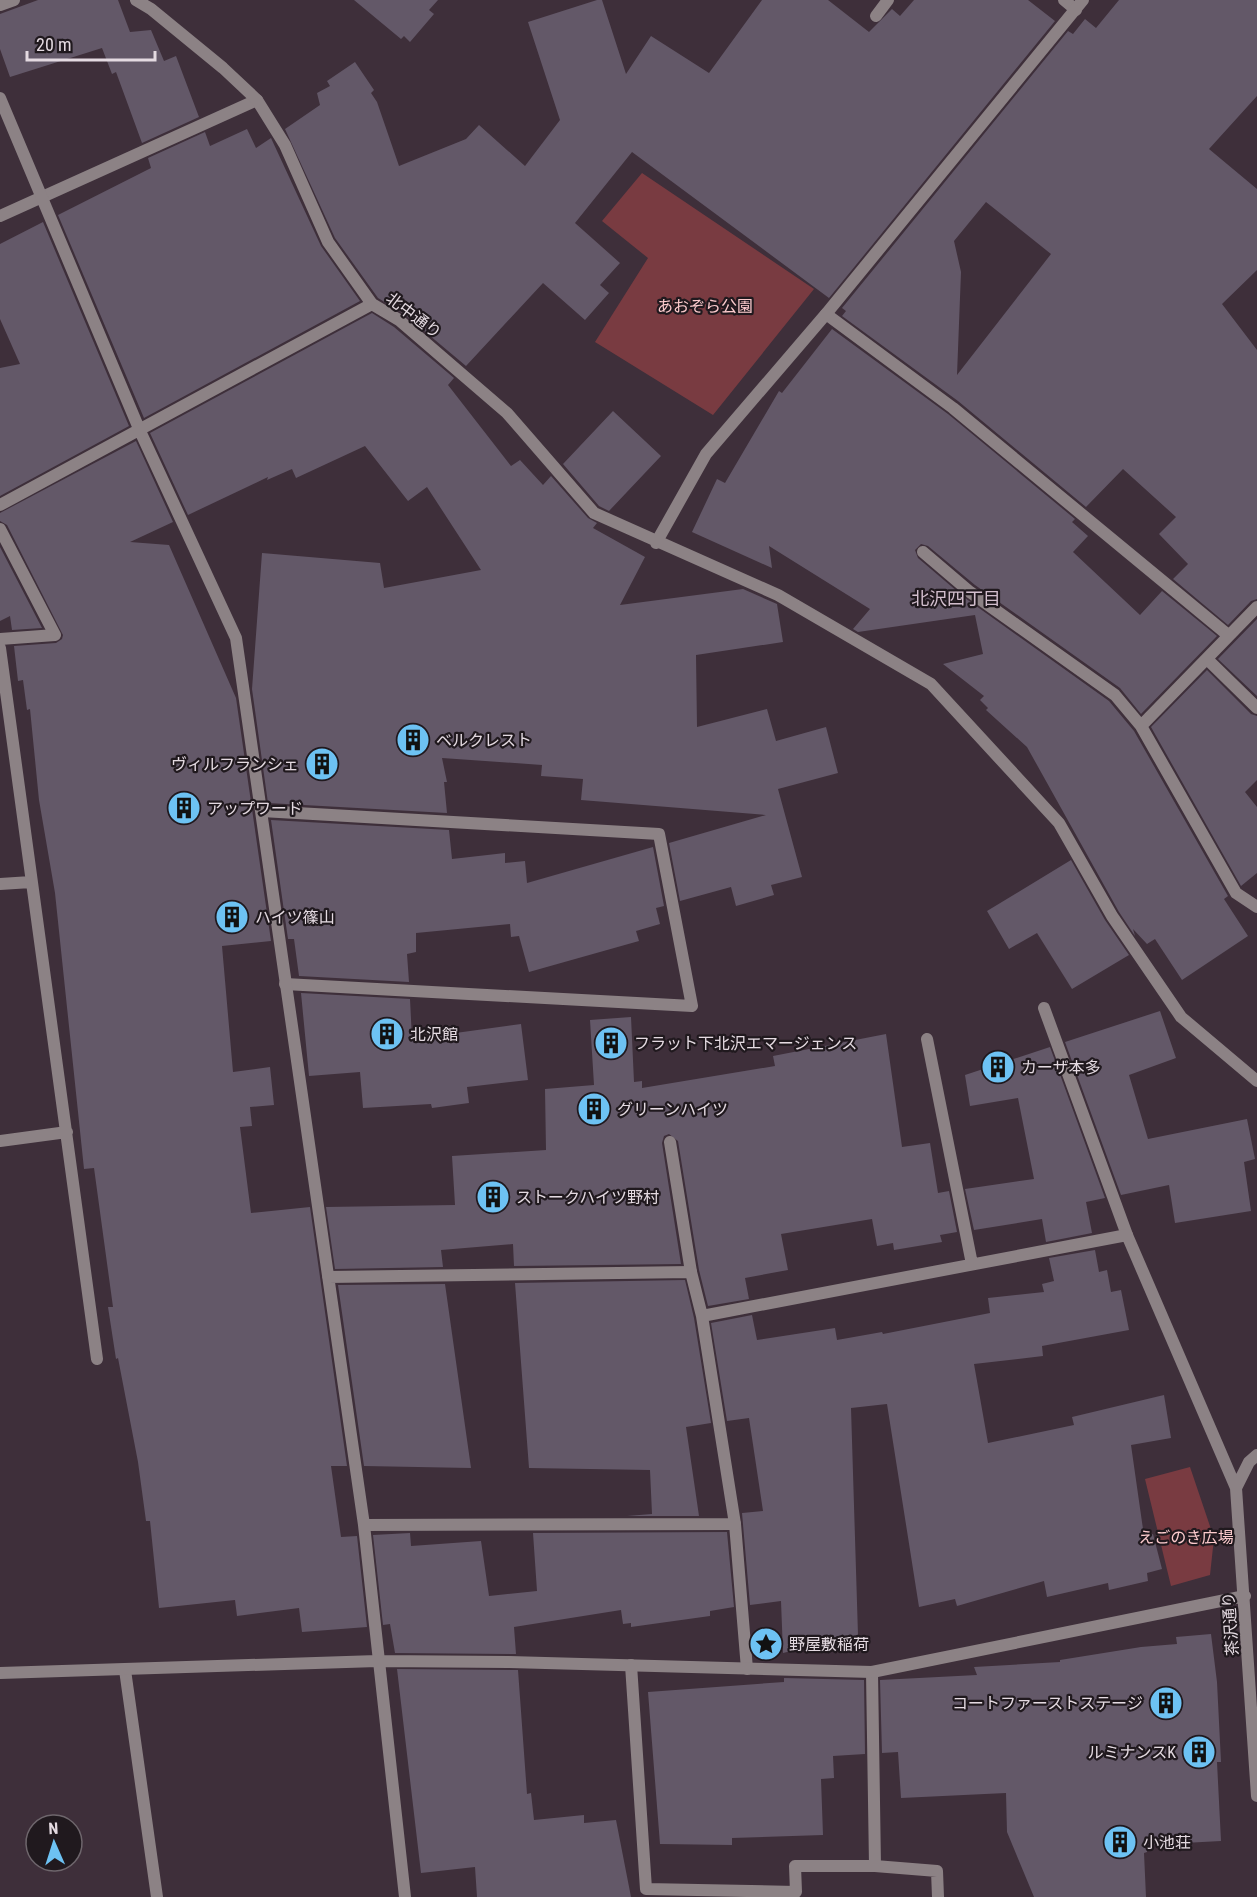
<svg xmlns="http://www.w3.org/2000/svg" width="1257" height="1897" viewBox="0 0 1257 1897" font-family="'Roboto Condensed','Noto Sans JP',sans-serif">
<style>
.green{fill:#793b41}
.building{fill:#635868;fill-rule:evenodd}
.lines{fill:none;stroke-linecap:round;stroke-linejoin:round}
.lane{stroke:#8c8285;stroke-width:12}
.street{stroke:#8c8285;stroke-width:12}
.labels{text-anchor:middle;stroke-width:4.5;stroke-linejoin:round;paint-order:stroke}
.park-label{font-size:16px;fill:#fccbcd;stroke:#20191e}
.street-label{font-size:16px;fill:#e4dae1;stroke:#20191e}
.poi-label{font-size:16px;fill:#e4dae1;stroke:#20191e;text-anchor:start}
.neighbourhood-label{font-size:18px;fill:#d3bfce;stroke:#20191e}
</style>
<rect width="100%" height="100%" fill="#3e2f3a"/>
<path class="green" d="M 642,173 L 814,289 L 713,415 L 595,342 L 648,258 L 602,221 Z
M 1190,1467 L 1214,1538 L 1210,1575 L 1171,1586 L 1145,1479 Z"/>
<path class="building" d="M 38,0 L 118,0 L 130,32 L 151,30 L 164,61 L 176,56 L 199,117 L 142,143 L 116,72 L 112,74 L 102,48 L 10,77 L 0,49 L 0,14 Z
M 354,0 L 438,0 L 429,10 L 434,14 L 410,42 L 404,36 L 401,39 Z
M 597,0 L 602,0 L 626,74 L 651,36 L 709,73 L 762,0 L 828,0 L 869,32 L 892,9 L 900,16 L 914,0 L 1028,0 L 1055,21 L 829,298 L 632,152 L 575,223 L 620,263 L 600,285 L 609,293 L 585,320 L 543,283 L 466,366 L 404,314 L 378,298 L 335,238 L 285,129 L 320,105 L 317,93 L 330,86 L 327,81 L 355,62 L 374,90 L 371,93 L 377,102 L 399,166 L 466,139 L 479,125 L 525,166 L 560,120 L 528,22 Z
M 1119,0 L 1257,0 L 1257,96 L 1209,149 L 1257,189 L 1257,270 L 1222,304 L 1257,350 L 1257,599 L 1251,601 L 1228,625 L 1173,579 L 1188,564 L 1159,534 L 1176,517 L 1123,469 L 1086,507 L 958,401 L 842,316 L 846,311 L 842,308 L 1068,31 L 1073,34 L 1085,19 L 1096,28 ZM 986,202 L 1051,254 L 957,375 L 961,272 L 954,241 Z
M 247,129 L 256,148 L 271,138 L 321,246 L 360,301 L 144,418 L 58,215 L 151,168 L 148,158 L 205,132 L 210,146 Z
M 43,222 L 129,426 L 0,496 L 0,368 L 20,364 L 0,319 L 0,244 Z
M 372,313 L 394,327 L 454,378 L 448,385 L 511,466 L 520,460 L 543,485 L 551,476 L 588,518 L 597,523 L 593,528 L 645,557 L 620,605 L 743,589 L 777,604 L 783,642 L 696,655 L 697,727 L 767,709 L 776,741 L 826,727 L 838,773 L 778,789 L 802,877 L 771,885 L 774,895 L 736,906 L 731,887 L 680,901 L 669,843 L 766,815 L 581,800 L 583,779 L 541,776 L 542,765 L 442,758 L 447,782 L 444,782 L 447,813 L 268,803 L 252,689 L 262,553 L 380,563 L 384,588 L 481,570 L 427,487 L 408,501 L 365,446 L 296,478 L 292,469 L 267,480 L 268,477 L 188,515 L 150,433 Z
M 832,329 L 948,414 L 1075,519 L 1072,522 L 1088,536 L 1073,552 L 1140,615 L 1162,591 L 1217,636 L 1141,714 L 1120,688 L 975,585 L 928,546 L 921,544 L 915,550 L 918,558 L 965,598 L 1109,701 L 1134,731 L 1228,896 L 1224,899 L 1248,936 L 1182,980 L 1155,939 L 1147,944 L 1133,929 L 1135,936 L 1119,912 L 1027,747 L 986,710 L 988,708 L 980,700 L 984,696 L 943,664 L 983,654 L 975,615 L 858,632 L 853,629 L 870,609 L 769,546 L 772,568 L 692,532 L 717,479 L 725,483 L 779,391 L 782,393 Z
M 613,411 L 661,456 L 609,511 L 599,506 L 563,464 Z
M 136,441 L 173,522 L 130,542 L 169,545 L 236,698 L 271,941 L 222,946 L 233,1072 L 270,1067 L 274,1105 L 250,1107 L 252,1126 L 240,1127 L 251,1213 L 310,1207 L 347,1466 L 331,1466 L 341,1537 L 357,1536 L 367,1627 L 302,1632 L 299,1608 L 237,1616 L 235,1600 L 159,1608 L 150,1521 L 146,1521 L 138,1462 L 118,1358 L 116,1359 L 108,1307 L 113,1307 L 94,1168 L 84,1169 L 55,893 L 39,800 L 30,709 L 27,710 L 23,680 L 18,681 L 14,646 L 56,643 L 62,639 L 63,635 L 7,525 L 0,521 L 0,513 Z
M 0,547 L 42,628 L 12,630 L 10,616 L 0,621 Z
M 1257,619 L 1257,696 L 1218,659 Z
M 1207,670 L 1251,714 L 1257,716 L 1257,780 L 1245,792 L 1257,807 L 1257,873 L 1241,886 L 1151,727 Z
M 271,820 L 449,830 L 452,859 L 505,853 L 505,863 L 525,861 L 527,883 L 653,847 L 664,906 L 656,908 L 660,924 L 636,931 L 639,941 L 529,972 L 519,936 L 511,937 L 510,924 L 416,933 L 416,952 L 407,954 L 409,982 L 299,976 L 294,939 L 288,939 Z
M 1071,860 L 1105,920 L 1129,955 L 1072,989 L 1037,933 L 1009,949 L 987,911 Z
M 301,993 L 410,999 L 412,1039 L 521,1024 L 528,1080 L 467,1087 L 469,1103 L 432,1108 L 431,1104 L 363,1108 L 360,1072 L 309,1076 Z
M 1160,1011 L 1176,1058 L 1129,1075 L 1148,1139 L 1247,1119 L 1255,1159 L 1244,1162 L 1251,1211 L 1175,1223 L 1169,1185 L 1121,1195 L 1065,1042 Z
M 631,1017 L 634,1082 L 642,1081 L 642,1088 L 775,1066 L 773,1056 L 886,1034 L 902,1147 L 930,1143 L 938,1193 L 949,1191 L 957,1232 L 940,1235 L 942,1242 L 894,1250 L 893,1243 L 877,1246 L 872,1219 L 781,1234 L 788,1270 L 745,1278 L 749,1299 L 708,1306 L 699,1270 L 678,1141 L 669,1134 L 664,1136 L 662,1143 L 681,1264 L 514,1266 L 513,1244 L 441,1250 L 443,1267 L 335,1269 L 326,1207 L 455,1205 L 452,1156 L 546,1150 L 545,1089 L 594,1085 L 590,1020 Z
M 1050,1047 L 1105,1198 L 1086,1202 L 1092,1233 L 1046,1242 L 1042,1219 L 974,1230 L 965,1189 L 1034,1179 L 1018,1098 L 970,1106 L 965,1075 Z
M 1095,1250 L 1099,1272 L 1107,1270 L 1111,1292 L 1121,1290 L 1129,1330 L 1042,1346 L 1043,1356 L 974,1364 L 988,1443 L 1074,1425 L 1072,1417 L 1164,1395 L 1171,1438 L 1131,1445 L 1144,1536 L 1153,1534 L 1162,1569 L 1147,1573 L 1148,1581 L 1109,1590 L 1108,1583 L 1047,1597 L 1044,1581 L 957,1606 L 955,1599 L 919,1607 L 887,1404 L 851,1408 L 858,1635 L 783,1653 L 781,1601 L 750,1605 L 742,1513 L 763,1511 L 749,1418 L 727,1421 L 711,1323 L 752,1315 L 757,1340 L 835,1328 L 837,1340 L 882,1332 L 883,1334 L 990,1313 L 988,1298 L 1044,1292 L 1042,1284 L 1054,1281 L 1049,1258 Z
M 685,1280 L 694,1318 L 711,1423 L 686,1427 L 699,1516 L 627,1516 L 652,1514 L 650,1470 L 529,1468 L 515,1283 Z
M 445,1284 L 471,1468 L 364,1466 L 338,1285 Z
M 727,1532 L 734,1607 L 710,1611 L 710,1616 L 631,1627 L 631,1623 L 623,1624 L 621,1610 L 514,1627 L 516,1654 L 395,1653 L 390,1624 L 383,1625 L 373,1535 L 410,1533 L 411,1546 L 481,1541 L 489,1596 L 537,1591 L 533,1533 Z
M 1211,1634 L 1217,1682 L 1221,1762 L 1217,1762 L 1221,1841 L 1147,1845 L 1147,1852 L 1144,1853 L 1146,1897 L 1034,1897 L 1007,1832 L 1006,1793 L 901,1798 L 898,1752 L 882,1753 L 880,1680 L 977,1675 L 974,1667 L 1060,1662 L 1060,1660 L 1141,1647 L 1177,1644 L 1176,1637 Z
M 397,1669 L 518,1670 L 527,1794 L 531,1793 L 534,1820 L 584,1815 L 584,1823 L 616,1820 L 631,1897 L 477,1897 L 475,1867 L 421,1873 Z
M 784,1678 L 864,1680 L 865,1754 L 833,1756 L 834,1778 L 821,1779 L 823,1835 L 732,1838 L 732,1845 L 660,1844 L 648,1692 L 784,1682 Z"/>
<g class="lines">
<path class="lane" d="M 1064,0 L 1076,10
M 876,16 L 888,0
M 0,216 L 257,100
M 826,314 L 953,408 L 1228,635
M 0,529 L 55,635 L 0,639
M 923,552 L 970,592 L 1115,695 L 1141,726 L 1236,893 L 1257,907
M 0,648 L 97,1359
M 1208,660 L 1257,708
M 1141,726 L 1257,607
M 262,811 L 659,834 L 692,1006 L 285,984
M 0,884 L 31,882
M 1044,1008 L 1127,1235
M 0,1141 L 67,1132
M 670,1142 L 691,1272
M 735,1524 L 747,1669
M 631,1665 L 646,1889 L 796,1892 L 795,1866 L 875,1866 L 937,1871 L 938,1897
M 125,1670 L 157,1897
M 872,1672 L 875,1866"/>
<path class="street" d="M 136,0 L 151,9 L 223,68 L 257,100 L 285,145 L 328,242 L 372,304 L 399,320 L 507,413 L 594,513 L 778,595 L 931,684 L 1059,823 L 1112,916 L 1181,1017 L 1257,1081
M 0,5 L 14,0
M 0,98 L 140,431 L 236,638 L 364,1525 L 405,1897
M 0,505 L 372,304
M 656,543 L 706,454 L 826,314 L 1083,0
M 927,1039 L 972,1264
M 328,1277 L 691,1272 L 702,1316 L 735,1524 L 364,1525
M 702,1316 L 1127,1235 L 1236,1488
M 1257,1455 L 1249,1462 L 1236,1488 L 1257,1796
M 0,1673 L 377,1661 L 509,1662 L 872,1672 L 1245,1596"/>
</g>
<defs>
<symbol id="building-disc" viewBox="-11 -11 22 22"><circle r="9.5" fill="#6dc2f3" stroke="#20191e"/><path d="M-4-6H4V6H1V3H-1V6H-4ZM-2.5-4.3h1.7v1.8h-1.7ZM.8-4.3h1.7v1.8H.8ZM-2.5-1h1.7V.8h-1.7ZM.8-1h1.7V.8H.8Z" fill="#111"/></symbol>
<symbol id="sight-disc" viewBox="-11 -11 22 22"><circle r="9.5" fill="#6dc2f3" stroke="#20191e"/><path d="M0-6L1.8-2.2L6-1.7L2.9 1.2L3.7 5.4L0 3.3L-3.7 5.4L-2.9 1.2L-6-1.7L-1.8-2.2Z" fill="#111"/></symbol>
</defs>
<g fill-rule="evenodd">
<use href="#building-disc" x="394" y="721" width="38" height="38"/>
<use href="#building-disc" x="303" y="745" width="38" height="38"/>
<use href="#building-disc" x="165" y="789" width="38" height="38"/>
<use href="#building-disc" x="213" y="898" width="38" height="38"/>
<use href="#building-disc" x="368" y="1015" width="38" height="38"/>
<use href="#building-disc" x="592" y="1024" width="38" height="38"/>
<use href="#building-disc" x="979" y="1048" width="38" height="38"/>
<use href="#building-disc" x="575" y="1090" width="38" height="38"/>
<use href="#building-disc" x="474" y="1178" width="38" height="38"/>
<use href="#sight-disc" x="747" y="1625" width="38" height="38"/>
<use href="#building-disc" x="1147" y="1684" width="38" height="38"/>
<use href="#building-disc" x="1180" y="1733" width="38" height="38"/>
<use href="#building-disc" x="1101" y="1823" width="38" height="38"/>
</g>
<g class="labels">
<g class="park-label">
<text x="705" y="312">あおぞら公園</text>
<text x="1186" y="1543">えごのき広場</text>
</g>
<g class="street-label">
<text transform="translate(414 315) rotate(37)" y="6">北中通り</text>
<text transform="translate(1230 1624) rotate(-94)" y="6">茶沢通り</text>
</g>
<g class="poi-label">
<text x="436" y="746">ベルクレスト</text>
<text x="299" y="770" text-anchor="end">ヴィルフランシェ</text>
<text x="207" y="814">アップワード</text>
<text x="255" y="923">ハイツ篠山</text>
<text x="410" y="1040">北沢館</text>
<text x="634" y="1049">フラット下北沢エマージェンス</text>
<text x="1021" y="1073">カーザ本多</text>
<text x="617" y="1115">グリーンハイツ</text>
<text x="516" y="1203">ストークハイツ野村</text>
<text x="789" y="1650">野屋敷稲荷</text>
<text x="1143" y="1709" text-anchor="end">コートファーストステージ</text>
<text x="1176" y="1758" text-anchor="end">ルミナンスK</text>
<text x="1143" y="1848">小池荘</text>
</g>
<g class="neighbourhood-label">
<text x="956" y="605">北沢四丁目</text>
</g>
</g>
<g transform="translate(54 1843) rotate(357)"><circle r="28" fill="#20191e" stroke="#6e666c" stroke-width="1.5"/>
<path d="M0-4.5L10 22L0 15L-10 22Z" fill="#6dc2f3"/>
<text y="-9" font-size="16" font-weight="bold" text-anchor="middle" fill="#e4dae1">N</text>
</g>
<path d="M27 51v9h128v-9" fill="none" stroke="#e4dae1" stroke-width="3"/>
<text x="36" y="51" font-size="18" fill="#e4dae1" stroke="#20191e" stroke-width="4.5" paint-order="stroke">20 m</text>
</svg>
